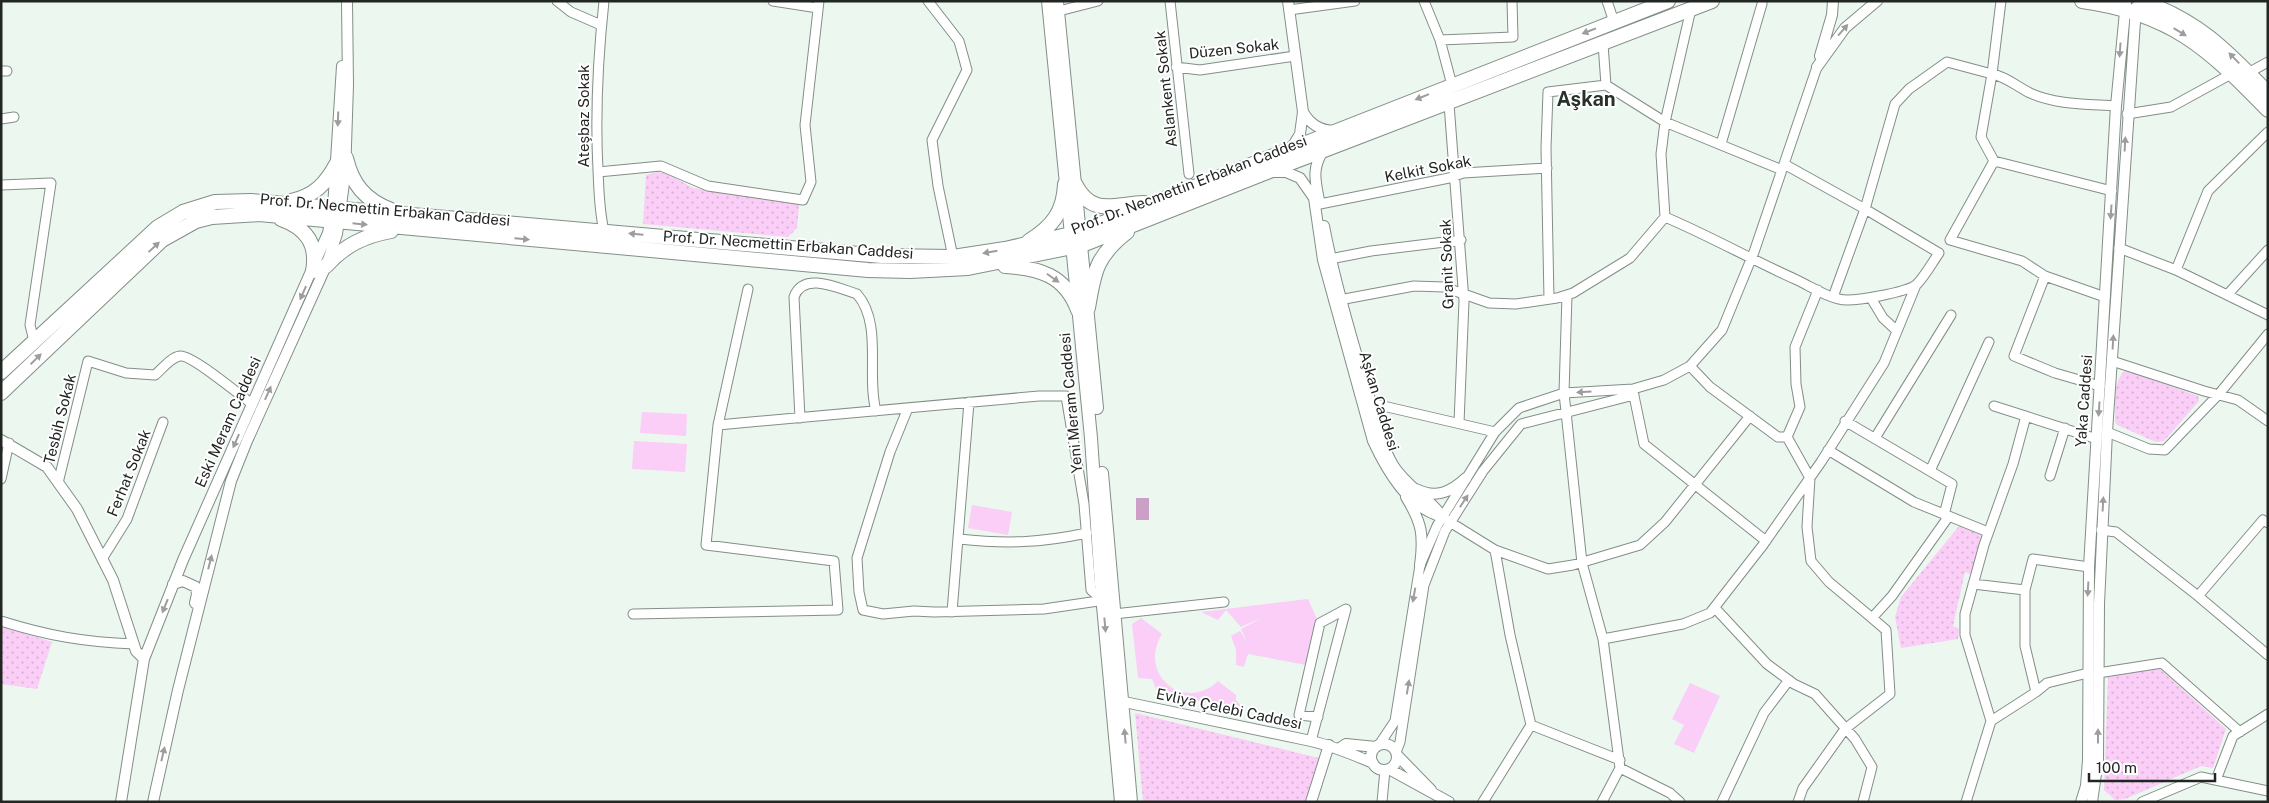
<svg xmlns="http://www.w3.org/2000/svg" width="2269" height="803" viewBox="0 0 2269 803" font-family="'Public Sans',sans-serif">
<style>
.green{fill:#facef6}
.park{fill:url(#park-dots)}
.water{fill:#cb9fc6}
.lines{fill:none;stroke-linecap:round;stroke-linejoin:round}
.minor-casing{stroke:#838e87;stroke-width:11}
.tertiary-casing{stroke:#838e87;stroke-width:12}
.secondary-casing{stroke:#838e87;stroke-width:14}
.primary-casing{stroke:#838e87;stroke-width:16}
.minor{stroke:#fff;stroke-width:9}
.tertiary{stroke:#fff;stroke-width:10}
.secondary{stroke:#fff;stroke-width:12}
.primary{stroke:#fff;stroke-width:14}
.oneway{fill:#9c9d9c}
.labels{text-anchor:middle;stroke-width:4;stroke-linejoin:round;paint-order:stroke}
.street-label{font-size:15px;fill:#222623;stroke:#fff}
.district-label{font-size:20px;font-weight:bold;fill:#27302a;stroke:#fff}
</style>
<defs>
<pattern id="park-dots" width="8" height="8" patternUnits="userSpaceOnUse" patternTransform="scale(1.25)"><rect width="8" height="8" fill="#facef6"/><path d="M2 2h.1M6 6h.1" fill="none" stroke="#d6b1d3" stroke-width="1.8" stroke-linecap="round"/></pattern>
</defs>
<rect width="100%" height="100%" fill="#ecf7f0"/>
<path class="green" d="M 642,412 L 687,414 L 686,436 L 640,433 Z
M 634,441 L 687,444 L 685,472 L 632,469 Z
M 972,505 L 1012,512 L 1008,535 L 968,528 Z
M 1308,599 L 1317,619 L 1306,665 L 1248,654 L 1244,667 L 1236,665 L 1236,650 L 1231,636 L 1240,631 L 1247,642 L 1241,629 L 1263,617 L 1241,627 L 1226,610 L 1218,620 L 1201,612 Z
M 1141,618 L 1162,634 C 1137,675 1185,713 1218,681 L 1236,695 L 1236,700 L 1243,708 L 1243,710 L 1185,698 L 1183,695 L 1156,689 L 1152,679 L 1138,678 L 1132,624 Z
M 1690,683 L 1720,696 L 1694,753 L 1674,744 L 1684,725 L 1672,719 Z"/>
<path class="park" d="M 658,172 L 668,174 L 693,188 L 795,202 L 799,205 L 797,228 L 788,237 L 643,224 L 646,175 Z
M 2126,370 L 2198,396 L 2199,401 L 2164,441 L 2156,442 L 2117,425 L 2115,422 C 2116,406 2112,380 2126,370 Z
M 1959,526 L 1984,536 L 1973,570 L 1970,574 L 1965,572 L 1953,626 L 1959,629 L 1958,639 L 1901,648 L 1895,617 L 1901,597 Z
M 1,626 L 52,642 L 37,689 L 1,684 Z
M 2159,668 L 2226,729 L 2213,768 L 2201,766 L 2125,799 L 2115,800 L 2104,790 L 2108,677 Z
M 1135,713 L 1319,758 L 1305,802 L 1143,802 Z"/>
<path class="water" d="M 1136,498 L 1149,498 L 1149,520 L 1136,520 Z"/>
<g class="lines">
<defs>
<path id="minor" d="M 557,1 L 571,12 L 601,25
M 773,1 L 818,8
M 928,1 L 959,41 L 967,70 L 932,140 L 938,186 L 953,257
M 1170,1 L 1189,174
M 1424,1 L 1440,40 L 1452,85
M 1607,1 L 1614,22
M 2001,1 L 1992,74 C 2007,77 2016,86 2030,93 C 2056,105 2088,104 2116,106
M 1691,9 L 1665,122 L 1661,154 L 1665,217 C 1710,236 1752,260 1797,280 C 1810,286 1824,296 1839,299 C 1851,303 1908,292 1917,284 C 1925,276 1932,263 1939,253 L 1865,209 L 1833,297
M 1289,10 L 1355,1
M 1059,11 L 1098,1
M 1440,40 L 1513,37 L 1512,1
M 1603,44 L 1606,85 L 1665,122 L 1782,170
M 1176,67 L 1200,70 L 1295,56
M 1,71 L 7,71
M 2248,73 L 2268,62
M 1449,104 L 1464,301 L 1459,423
M 2127,114 L 2171,107 L 2233,73
M 1,119 L 14,117
M 1721,144 L 1762,4
M 1784,164 L 1865,209 L 1895,104 L 1909,89 L 1947,62 L 1992,74 L 1981,137 L 1994,161
M 598,172 L 661,166 L 708,186 L 803,200 L 811,182 L 805,125 L 819,1
M 1,185 L 51,183 L 30,325 L 34,341
M 1315,205 L 1449,178 L 1463,173 L 1547,168
M 604,231 C 599,210 599,190 598,170 C 595,113 598,57 604,1
M 2119,248 L 2176,270 L 2268,315
M 1325,260 L 1371,251 L 1461,240
M 2176,270 L 2208,191 L 2268,132
M 2045,276 L 2014,356 L 2055,373 L 2100,386
M 1818,290 L 1795,347 L 1796,384 L 1800,407 L 1787,437 L 1810,478 L 1807,527 L 1811,561 L 1829,582 L 1872,618 L 1892,596 L 1949,516
M 2228,294 L 2268,250
M 1567,295 L 1564,393 L 1582,563 L 1603,639
M 2105,297 L 2045,276 L 2022,261 L 1950,240 L 1994,161 L 2112,191
M 1871,298 L 1883,318 L 1897,331
M 1549,299 L 1546,148 L 1548,92 L 1606,85
M 1334,301 L 1414,286 L 1444,287 L 1489,303 L 1516,304 L 1557,298 L 1573,293 L 1630,258 L 1665,217
M 2112,361 L 2204,391 L 2238,400 L 2268,421
M 1690,366 L 1710,387 L 1778,437 L 1787,437
M 1633,391 L 1644,444 L 1766,541
M 1366,402 L 1495,432
M 1994,406 L 2097,439
M 908,408 L 890,452 L 857,558 L 859,592 L 863,610 L 883,614 L 914,611 L 934,612 L 1044,609 L 1105,600
M 2026,416 L 2013,464 L 1984,545 L 1965,614 L 1965,635 L 1991,721 L 2036,692 L 2025,646 L 2025,590 L 2033,559 L 2089,567
M 800,418 L 794,297 C 803,271 838,288 857,294 C 883,324 866,375 876,411
M 1845,421 L 1952,484 L 1944,515
M 718,425 L 1039,396 L 1066,396 L 1084,504 L 1091,590 L 1103,601
M 2107,432 L 2149,449 L 2165,450 L 2219,394 L 2268,334
M 1875,438 L 1951,315
M 1828,450 L 1914,502 L 1988,532
M 1930,471 L 1989,342
M 2050,476 L 2065,428
M 1,479 L 9,443
M 58,483 L 88,361 L 126,373 L 155,375 C 161,370 171,357 180,356 C 191,354 241,396 252,404
M 1445,519 L 1495,550 L 1548,569 L 1573,565 L 1640,545 L 1665,522 L 1750,416
M 2268,523 L 2263,520 L 2198,596 L 2268,655
M 2101,530 L 2116,532 L 2198,596
M 959,539 C 1006,544 1040,543 1087,533
M 1495,550 L 1510,635 L 1531,725 L 1620,760
M 102,559 L 127,519 L 163,422
M 1973,584 L 2025,590
M 1715,608 L 1767,664 L 1794,684 L 1815,694 L 1855,739 L 1872,767 L 1863,802
M 952,612 L 969,402
M 633,614 L 838,610 L 834,561 L 706,545 L 718,425 L 748,289
M 1114,614 L 1224,602
M 1,621 C 49,636 84,642 134,644
M 2098,673 L 2162,663 L 2240,732
M 2036,692 L 2047,683 L 2088,673
M 1311,741 L 1346,609 L 1320,623 L 1299,715 L 1318,717
M 1379,745 L 1395,721 L 1420,565 L 1437,526 L 1495,432 L 1519,408 L 1564,393 L 1633,389 L 1664,380 L 1690,366 L 1722,330 L 1754,252 L 1817,67
M 1396,752 L 1400,742 L 1424,585 L 1445,531 L 1483,471 L 1521,424 L 1634,395
M 2216,780 L 2233,736 L 2268,714
M 1382,802 L 1385,770
M 1483,802 L 1531,725
M 1602,802 L 1620,768
M 1680,802 L 1670,793 L 1620,768 L 1603,639 L 1683,624 L 1710,613 L 1763,545 L 1821,462 L 1884,363 L 1916,285
M 1722,802 L 1764,713 L 1789,680
M 1798,802 L 1803,788 L 1845,729 L 1890,694 L 1886,630 L 1872,618
M 1966,802 L 1991,721
M 2142,802 L 2201,777 L 2268,791"/>
<path id="tertiary" d="M 1288,1 L 1303,112 L 1300,134 L 1291,149
M 1820,56 L 1832,15 L 1833,1
M 1817,67 L 1845,28 L 1877,1
M 1303,112 C 1310,124 1319,130 1334,131
M 1274,172 L 1286,172 L 1300,178 L 1314,198 L 1323,260 L 1373,441 C 1387,471 1408,508 1443,517
M 1319,200 C 1315,180 1312,168 1323,151
M 1324,226 C 1335,284 1352,341 1369,396 C 1376,419 1381,445 1393,465 C 1406,486 1428,497 1443,517
M 1,440 L 47,467 L 77,509 L 113,580 L 136,651 L 144,659
M 1416,489 C 1436,499 1451,492 1466,478
M 1406,497 C 1422,523 1424,535 1420,565
M 173,584 L 183,581 L 196,587 L 197,594 L 195,603
M 1115,700 L 1311,741 C 1333,746 1352,754 1373,763
M1371 757a13 13 0 1 1 26 0a13 13 0 1 1-26 0Z
M 1340,748 L 1346,744 L 1376,747
M 1397,755 L 1431,790
M 1389,769 L 1449,802
M 121,802 L 144,659 L 183,560 L 328,233 L 333,208 L 342,66
M 153,802 L 178,690 L 231,481 L 247,441 L 326,266 L 337,234 L 345,176 L 348,85 L 347,1
M 1311,802 L 1329,745
M 2081,802 L 2086,786 L 2088,760 L 2089,567 L 2116,106 L 2126,1
M 2092,802 L 2098,760 L 2099,604 L 2107,432 L 2136,7"/>
<path id="secondary" d="M 1048,1 L 1091,438 L 1101,584 L 1121,802
M 1057,1 L 1097,408
M 1102,473 L 1131,802"/>
<path id="primary" d="M 2082,1 C 2171,13 2208,48 2268,110
M 2142,1 C 2200,22 2226,50 2268,93
M 346,158 C 352,184 365,200 391,210
M 1075,184 C 1092,217 1113,204 1144,203
M 291,201 C 314,196 326,184 337,163
M 281,219 C 306,228 318,244 313,271
M 1029,241 C 1052,227 1064,212 1065,184
M 326,266 C 345,245 364,236 391,231
M 1005,266 C 1039,268 1065,275 1078,310
M 1088,308 C 1094,272 1096,256 1127,232
M 1,372 L 158,227 L 183,212 L 215,202 L 251,201 L 882,256 L 953,257 L 1005,249 L 1080,232 L 1668,1
M 1,393 L 162,240 L 196,221 L 212,217 L 259,214 L 868,270 L 910,271 L 968,268 L 1082,245 L 1267,172 L 1712,1"/>
</defs>
<use href="#minor" class="minor-casing"/>
<use href="#tertiary" class="tertiary-casing"/>
<use href="#secondary" class="secondary-casing"/>
<use href="#primary" class="primary-casing"/>
<use href="#minor" class="minor"/>
<use href="#tertiary" class="tertiary"/>
<use href="#secondary" class="secondary"/>
<use href="#primary" class="primary"/>
</g>
<defs><path id="oneway-solid" d="M-6-.8H1V-3.2L6.5 0L1 3.2V.8H-6Z" transform="scale(1.25)"/></defs>
<g class="oneway">
<use href="#oneway-solid" transform="translate(1843 30) rotate(-49)"/>
<use href="#oneway-solid" transform="translate(1589 31) rotate(159)"/>
<use href="#oneway-solid" transform="translate(2180 32) rotate(31)"/>
<use href="#oneway-solid" transform="translate(2120 50) rotate(94)"/>
<use href="#oneway-solid" transform="translate(2234 58) rotate(-134)"/>
<use href="#oneway-solid" transform="translate(1422 97) rotate(158)"/>
<use href="#oneway-solid" transform="translate(338 119) rotate(92)"/>
<use href="#oneway-solid" transform="translate(2125 144) rotate(-87)"/>
<use href="#oneway-solid" transform="translate(2111 212) rotate(94)"/>
<use href="#oneway-solid" transform="translate(360 224) rotate(6)"/>
<use href="#oneway-solid" transform="translate(636 234) rotate(-175)"/>
<use href="#oneway-solid" transform="translate(522 239) rotate(5)"/>
<use href="#oneway-solid" transform="translate(154 247) rotate(-43)"/>
<use href="#oneway-solid" transform="translate(990 252) rotate(170)"/>
<use href="#oneway-solid" transform="translate(1053 278) rotate(35)"/>
<use href="#oneway-solid" transform="translate(303 293) rotate(114)"/>
<use href="#oneway-solid" transform="translate(2113 342) rotate(-87)"/>
<use href="#oneway-solid" transform="translate(36 359) rotate(-44)"/>
<use href="#oneway-solid" transform="translate(1584 392) rotate(176)"/>
<use href="#oneway-solid" transform="translate(268 393) rotate(-66)"/>
<use href="#oneway-solid" transform="translate(2099 409) rotate(94)"/>
<use href="#oneway-solid" transform="translate(236 441) rotate(114)"/>
<use href="#oneway-solid" transform="translate(1464 501) rotate(-57)"/>
<use href="#oneway-solid" transform="translate(2103 504) rotate(-87)"/>
<use href="#oneway-solid" transform="translate(210 562) rotate(-76)"/>
<use href="#oneway-solid" transform="translate(2088 589) rotate(93)"/>
<use href="#oneway-solid" transform="translate(1414 595) rotate(100)"/>
<use href="#oneway-solid" transform="translate(165 606) rotate(112)"/>
<use href="#oneway-solid" transform="translate(1105 625) rotate(85)"/>
<use href="#oneway-solid" transform="translate(1408 687) rotate(-81)"/>
<use href="#oneway-solid" transform="translate(1125 736) rotate(-95)"/>
<use href="#oneway-solid" transform="translate(2098 736) rotate(-90)"/>
<use href="#oneway-solid" transform="translate(163 754) rotate(-77)"/>
</g>
<g class="labels">
<g class="street-label">
<text transform="translate(1234 49) rotate(-6)" y="5">Düzen Sokak</text>
<text transform="translate(1166 89) rotate(-96)" y="5">Aslankent Sokak</text>
<text transform="translate(584 116) rotate(-90)" y="5">Ateşbaz Sokak</text>
<text transform="translate(1428 169) rotate(-11)" y="5">Kelkit Sokak</text>
<text transform="translate(1189 185) rotate(-21)" y="5">Prof. Dr. Necmettin Erbakan Caddesi</text>
<text transform="translate(385 210) rotate(5)" y="5">Prof. Dr. Necmettin Erbakan Caddesi</text>
<text transform="translate(788 245) rotate(4)" y="5">Prof. Dr. Necmettin Erbakan Caddesi</text>
<text transform="translate(1447 264) rotate(-92)" y="5">Granit Sokak</text>
<text transform="translate(1379 401) rotate(73)" y="5">Aşkan Caddesi</text>
<text transform="translate(2084 401) rotate(-86)" y="5">Yaka Caddesi</text>
<text transform="translate(1071 403) rotate(-95)" y="5">Yeni Meram Caddesi</text>
<text transform="translate(60 419) rotate(-76)" y="5">Tesbih Sokak</text>
<text transform="translate(228 422) rotate(-66)" y="5">Eski Meram Caddesi</text>
<text transform="translate(129 473) rotate(-68)" y="5">Ferhat Sokak</text>
<text transform="translate(1229 709) rotate(12)" y="5">Evliya Çelebi Caddesi</text>
</g>
<g class="district-label">
<text x="1586" y="106">Aşkan</text>
</g>
</g>
<rect width="2269" height="803" fill="none" stroke="#222623" stroke-width="5"/>
<path d="M2089 773v8h126v-8" fill="none" stroke="#222623" stroke-width="2.5"/>
<text x="2096" y="773" font-size="15" fill="#222623" stroke="#ffffff" stroke-width="4" paint-order="stroke">100 m</text>
</svg>
